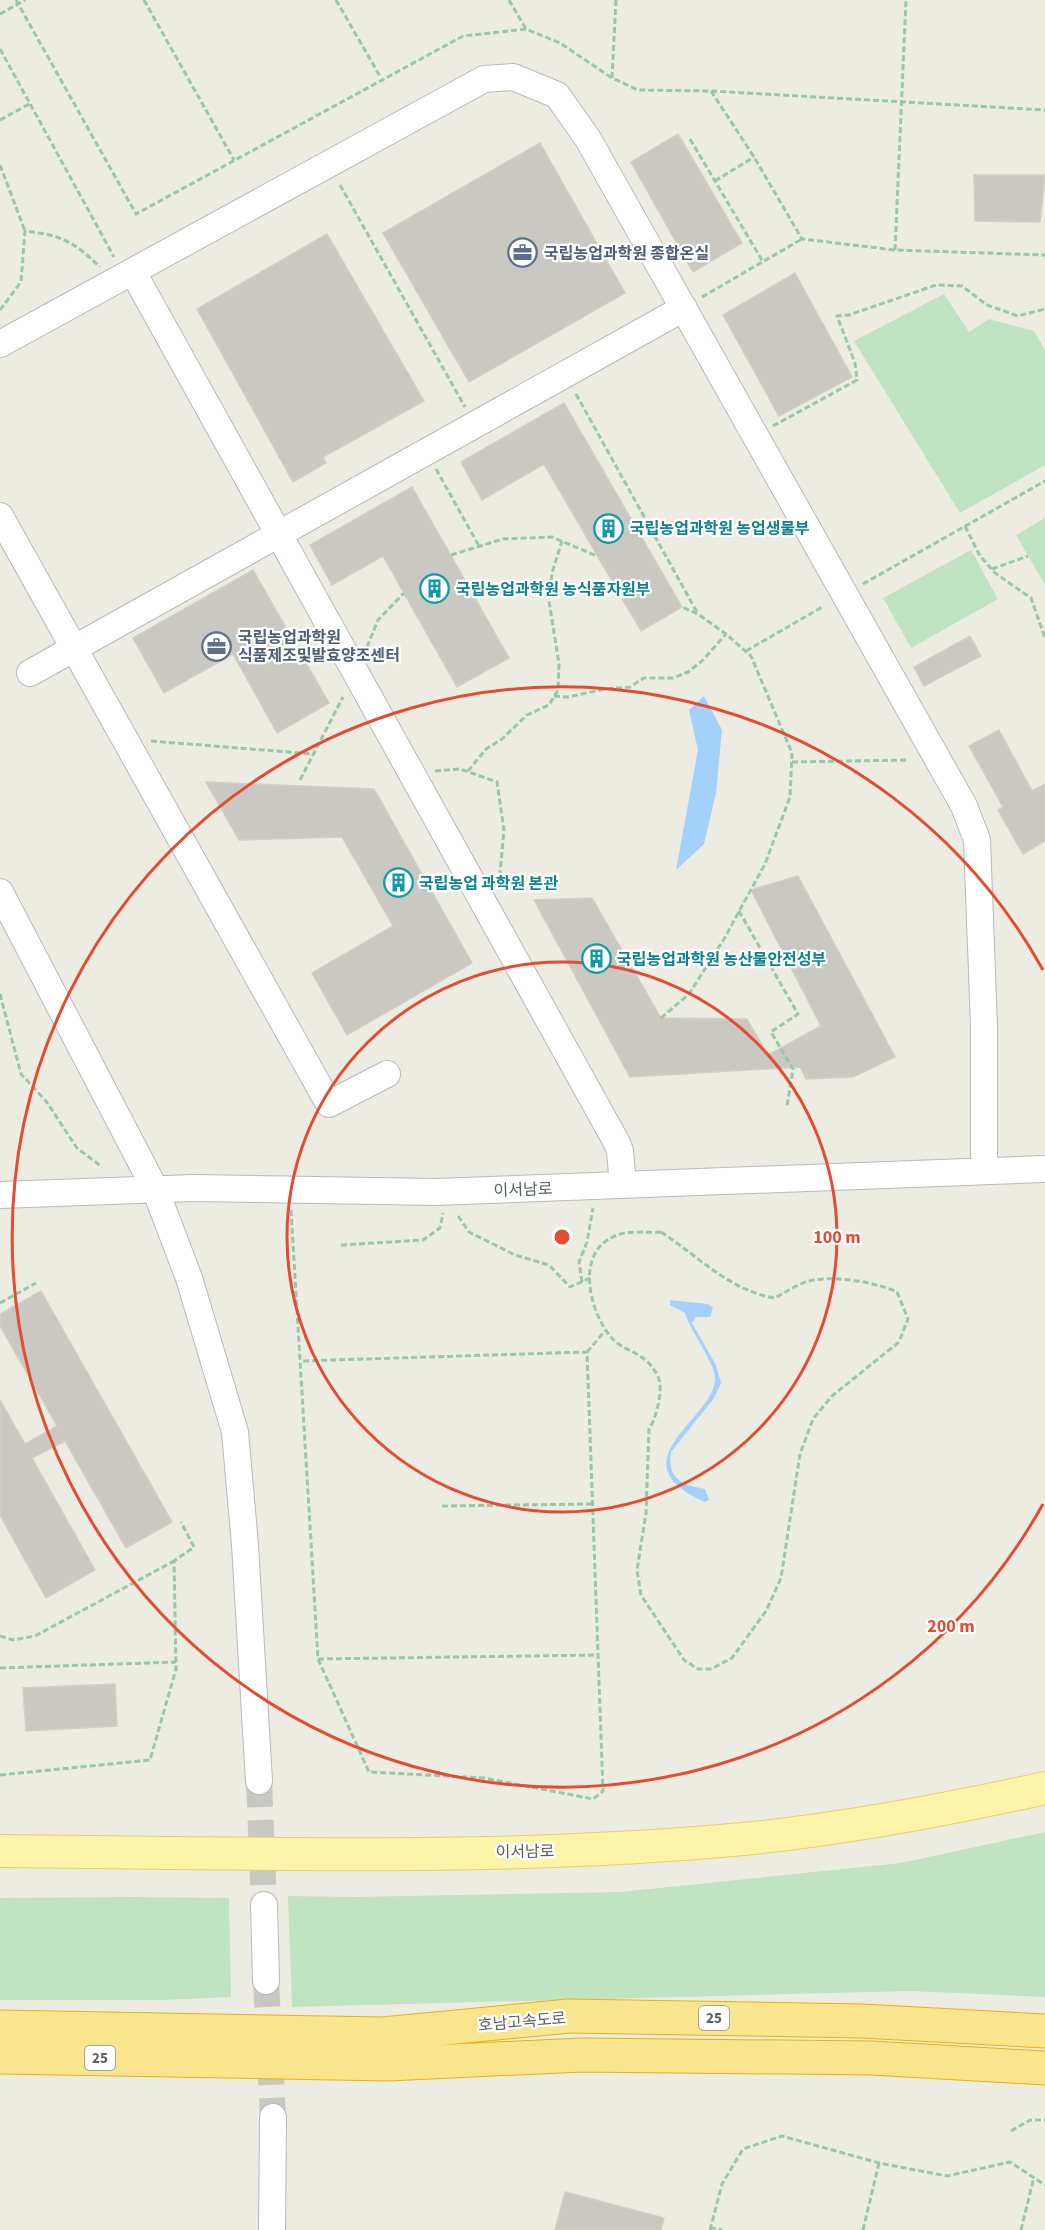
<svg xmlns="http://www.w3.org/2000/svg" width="1045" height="2230" viewBox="0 0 1045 2230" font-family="'Source Sans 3','Noto Sans KR',sans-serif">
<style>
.green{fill:#c0e4c2}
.water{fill:#a4d0fc}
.building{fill:#cac8c2;stroke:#d2cec1;stroke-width:1.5}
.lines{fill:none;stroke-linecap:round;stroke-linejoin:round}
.minor-tunnel{stroke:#c8c8c3;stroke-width:26;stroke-dasharray:26 13;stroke-linecap:butt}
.minor-casing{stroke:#b5b8bd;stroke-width:28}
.major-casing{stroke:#ecce5d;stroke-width:34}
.highway-casing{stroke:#e8b108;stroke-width:35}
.path{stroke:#99c5a9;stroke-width:3;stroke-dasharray:6 3;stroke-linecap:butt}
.minor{stroke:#fff;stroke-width:26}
.major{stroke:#fcf4a9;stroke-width:32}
.highway{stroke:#f9e58e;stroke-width:33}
.ring{fill:none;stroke:#e34c33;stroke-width:3}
.labels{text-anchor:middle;stroke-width:4.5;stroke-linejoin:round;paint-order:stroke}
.shield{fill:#fff;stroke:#8c8e92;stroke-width:1.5}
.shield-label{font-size:15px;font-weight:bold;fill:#5b5e63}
.service-label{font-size:16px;font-weight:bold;fill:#4e5e75;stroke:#fff;text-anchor:start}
.culture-label{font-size:16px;font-weight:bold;fill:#0d838f;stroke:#fff;text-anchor:start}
.street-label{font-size:16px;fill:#5b5e63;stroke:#fff}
.centre{fill:#e34c33;stroke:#fff;stroke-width:3}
.ring-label{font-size:18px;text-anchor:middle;font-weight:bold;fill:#e34c33;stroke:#fff;stroke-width:4.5;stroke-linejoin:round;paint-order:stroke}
</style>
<rect width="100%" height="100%" fill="#edece3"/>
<path class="green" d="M 944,294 L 969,332 L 989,319 L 1034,331 L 1045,350 L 1045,465 L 960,513 L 854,341 Z
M 1045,518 L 1045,585 L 1016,535 Z
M 971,550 L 998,599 L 911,648 L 883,598 Z
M 1045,1832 L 1045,1997 L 910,1991 L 292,2007 L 288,1896 L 353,1897 L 620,1892 L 901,1863 Z
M 130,1897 L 229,1898 L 231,1997 L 162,2000 L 0,2000 L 0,1898 Z"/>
<path class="water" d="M 704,696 L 722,730 L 716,793 L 704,844 L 676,870 L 698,750 L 689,710 Z
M 670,1300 L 708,1304 L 713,1308 L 710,1317 L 696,1317 L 692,1323 L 716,1365 L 721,1383 L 714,1398 L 671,1452 C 667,1479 682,1485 705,1489 L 709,1500 L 704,1502 C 695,1497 684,1492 676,1484 C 641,1450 713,1413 715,1381 C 717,1365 691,1333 685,1313 L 670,1305 Z"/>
<path class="building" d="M 678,134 L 742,243 L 693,272 L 631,162 Z
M 540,143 L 625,293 L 469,382 L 383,233 Z
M 974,175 L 1045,175 L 1040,222 L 975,221 Z
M 327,234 L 424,401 L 323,457 L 326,463 L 293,482 L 197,309 Z
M 795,273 L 852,377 L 779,416 L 723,315 Z
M 564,403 L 682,607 L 641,631 L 544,464 L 482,500 L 461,462 Z
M 412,487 L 509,658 L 457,687 L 383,556 L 332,585 L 310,545 Z
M 253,570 L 329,703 L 277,733 L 233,654 L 164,693 L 133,638 Z
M 970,636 L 981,656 L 924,686 L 914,667 Z
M 999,730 L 1032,791 L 1045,784 L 1045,841 L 1023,854 L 998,810 L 1003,807 L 969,746 Z
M 206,782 L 374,789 L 472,963 L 347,1035 L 312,973 L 393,926 L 342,837 L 239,840 Z
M 798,876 L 895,1057 L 853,1077 L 806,1079 L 800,1067 L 630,1077 L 534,900 L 592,898 L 661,1018 L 747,1019 L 768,1055 L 821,1026 L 751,890 Z
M 41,1291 L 172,1522 L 126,1548 L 65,1441 L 32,1458 L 95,1570 L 46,1598 L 0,1515 L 0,1400 L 25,1444 L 57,1426 L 0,1326 L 0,1314 Z
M 115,1684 L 117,1726 L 26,1731 L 23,1688 Z
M 565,2192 L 664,2218 L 661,2230 L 555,2230 Z"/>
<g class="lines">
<path class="minor-tunnel" d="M 259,1781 L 264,1905
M 266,1981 L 273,2117"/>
<defs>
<path id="minor" d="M 133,272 L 617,1143 L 620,1151 L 623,1185
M 0,344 L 484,79 L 513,77 L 557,95 L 588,139 L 964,806 L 977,840 L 984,1026 L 984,1170
M 0,516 L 329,1104 L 387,1074
M 30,673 L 684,308
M 0,892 L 155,1189 L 189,1278 L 235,1432 L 245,1545 L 259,1781
M 0,1195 L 194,1188 L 436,1192 L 1045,1169
M 264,1905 L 266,1981
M 272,2230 L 273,2117"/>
<path id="major" d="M 0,1851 C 247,1853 497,1862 743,1839 C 845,1829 945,1810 1045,1788"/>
<path id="highway" d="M 0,2027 L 383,2034 L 569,2016 L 862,2021 L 1045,2031
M 0,2057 L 388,2064 L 581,2055 L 872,2058 L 1045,2068"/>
</defs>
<use href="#minor" class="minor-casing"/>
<use href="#major" class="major-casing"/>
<use href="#highway" class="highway-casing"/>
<path class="path" d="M 16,0 L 136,214 L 463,36 L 526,29 L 560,43 L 612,78
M 144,0 L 234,160
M 336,0 L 381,78
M 509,0 L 526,29
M 616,0 L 612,78 L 638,90 L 711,91 L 1045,110
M 0,14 L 25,0
M 0,49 L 114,257
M 711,91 L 754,157 L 802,239 L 895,250 L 1045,255
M 0,120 L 31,103
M 690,139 L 763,262
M 0,165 L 25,231
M 715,181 L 754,157
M 340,185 L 465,407
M 895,250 L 906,0
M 702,297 L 802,239
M 0,310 L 21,282 L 25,231 C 61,235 73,241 100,267
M 576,394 L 698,614
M 773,426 L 857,380 L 855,363 L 837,316 L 849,315 L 936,285 L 962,286 L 987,305 L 1018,316 L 1045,309
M 436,469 L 479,546
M 965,526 L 980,556 L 995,573 L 1031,598 L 1045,638
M 451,555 L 503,539 L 552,537 L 597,556
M 992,569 L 1028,556
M 863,584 L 1045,481
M 367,647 L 378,620 L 404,593
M 746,651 L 824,606
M 554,696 L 568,697 L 605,689 L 630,687 L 644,678 L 673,678 L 688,672 L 703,660 L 726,634
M 151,741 L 313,754
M 792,762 L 909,760
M 435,771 L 460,769 L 497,782 L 504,830 L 499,885
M 468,771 L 486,749 L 502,739 L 527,715 L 549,705 L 558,690 L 559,664 L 549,601 L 552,573 L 562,541
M 300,780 L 343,697
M 739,911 L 798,1014 L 771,1032 L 793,1069 L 787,1106
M 0,994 L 21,1074 L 46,1101 L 77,1148 L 102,1167
M 661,1018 L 689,994 L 724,939 L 765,864 L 790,797 L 792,753 L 751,656 L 726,634 L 698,614 L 682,607
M 291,1210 L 318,1659 L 369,1772 L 484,1778 L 593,1799 L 603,1791 L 587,1352 L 301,1361
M 458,1216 L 469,1232 L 515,1255 L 549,1265 L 570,1287 L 590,1278
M 661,1232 C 698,1256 730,1291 775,1298 C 787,1291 799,1283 813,1280 C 838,1276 875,1282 897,1292 L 908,1319 L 899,1342 L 832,1396 L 813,1419 L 800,1454 L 781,1578 L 766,1611 L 732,1658 L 711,1669 L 698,1669 L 684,1660 L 641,1595 L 637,1570 L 646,1513 L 649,1429 C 656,1419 664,1389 658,1377 C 646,1350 623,1353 610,1336 C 589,1310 575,1252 615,1236 C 627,1230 648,1233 661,1232 Z
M 341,1245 L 423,1240 L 440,1228 L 443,1213
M 582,1282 L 579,1262 L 587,1242 L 593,1208
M 0,1303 L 36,1283
M 587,1352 L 605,1331
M 442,1506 L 592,1504
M 0,1636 L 13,1640 L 35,1636 L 174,1561
M 318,1659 L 598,1655
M 0,1668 L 176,1662
M 0,1775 L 150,1760 L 176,1669 L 174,1561 L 194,1547 L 181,1522
M 1011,2131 L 1030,2120 L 1045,2120
M 710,2227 L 722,2230
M 710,2230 L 722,2184 L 743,2149 L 782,2136 L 879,2163 L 947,2176 L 1010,2162 L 1045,2185
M 863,2230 L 879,2163
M 1021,2230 L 1034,2177"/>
<use href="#minor" class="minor"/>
<use href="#major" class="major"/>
<use href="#highway" class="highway"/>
</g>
<g class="ring">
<circle cx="562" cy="1237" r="275"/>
<path d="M1043 1504A550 550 0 1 1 1043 970"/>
</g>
<defs>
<symbol id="office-ring" viewBox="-11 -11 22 22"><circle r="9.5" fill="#fff" stroke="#5c6f8a" stroke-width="1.5"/><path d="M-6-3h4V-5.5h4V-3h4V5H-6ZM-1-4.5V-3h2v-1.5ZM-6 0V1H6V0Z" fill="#5c6f8a"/></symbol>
<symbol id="building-ring" viewBox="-11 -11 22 22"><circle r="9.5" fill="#fff" stroke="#0f9aa8" stroke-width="1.5"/><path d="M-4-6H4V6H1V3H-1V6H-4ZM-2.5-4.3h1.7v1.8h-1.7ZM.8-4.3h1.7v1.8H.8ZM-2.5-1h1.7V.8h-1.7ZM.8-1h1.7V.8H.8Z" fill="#0f9aa8"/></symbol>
</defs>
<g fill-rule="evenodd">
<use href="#office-ring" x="506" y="236" width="33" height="33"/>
<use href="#building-ring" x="592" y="512" width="33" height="33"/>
<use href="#building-ring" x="418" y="572" width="33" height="33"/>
<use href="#office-ring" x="200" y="630" width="33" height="33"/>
<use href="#building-ring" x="382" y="866" width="33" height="33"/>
<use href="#building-ring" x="580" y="942" width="33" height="33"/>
</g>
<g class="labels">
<g class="shield">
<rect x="699" y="2006" width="30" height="24" rx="4.5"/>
<rect x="85" y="2046" width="30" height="24" rx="4.5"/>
</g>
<g class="shield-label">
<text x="714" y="2023">25</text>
<text x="100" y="2063">25</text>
</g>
<g class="service-label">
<text x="544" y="259">국립농업과학원 종합온실</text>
<text x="238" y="643">국립농업과학원<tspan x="238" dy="18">식품제조및발효양조센터</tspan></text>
</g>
<g class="culture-label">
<text x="630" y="534">국립농업과학원 농업생물부</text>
<text x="456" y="595">국립농업과학원 농식품자원부</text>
<text x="419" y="889">국립농업 과학원 본관</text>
<text x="617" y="965">국립농업과학원 농산물안전성부</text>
</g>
<g class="street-label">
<text transform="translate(523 1189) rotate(-2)" y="6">이서남로</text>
<text transform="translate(525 1851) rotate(-1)" y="6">이서남로</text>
<text transform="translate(522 2021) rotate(-5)" y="6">호남고속도로</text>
</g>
</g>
<circle cx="562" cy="1237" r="9" class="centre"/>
<g class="ring-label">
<text x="837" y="1243">100 m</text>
<text x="951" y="1632">200 m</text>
</g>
</svg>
